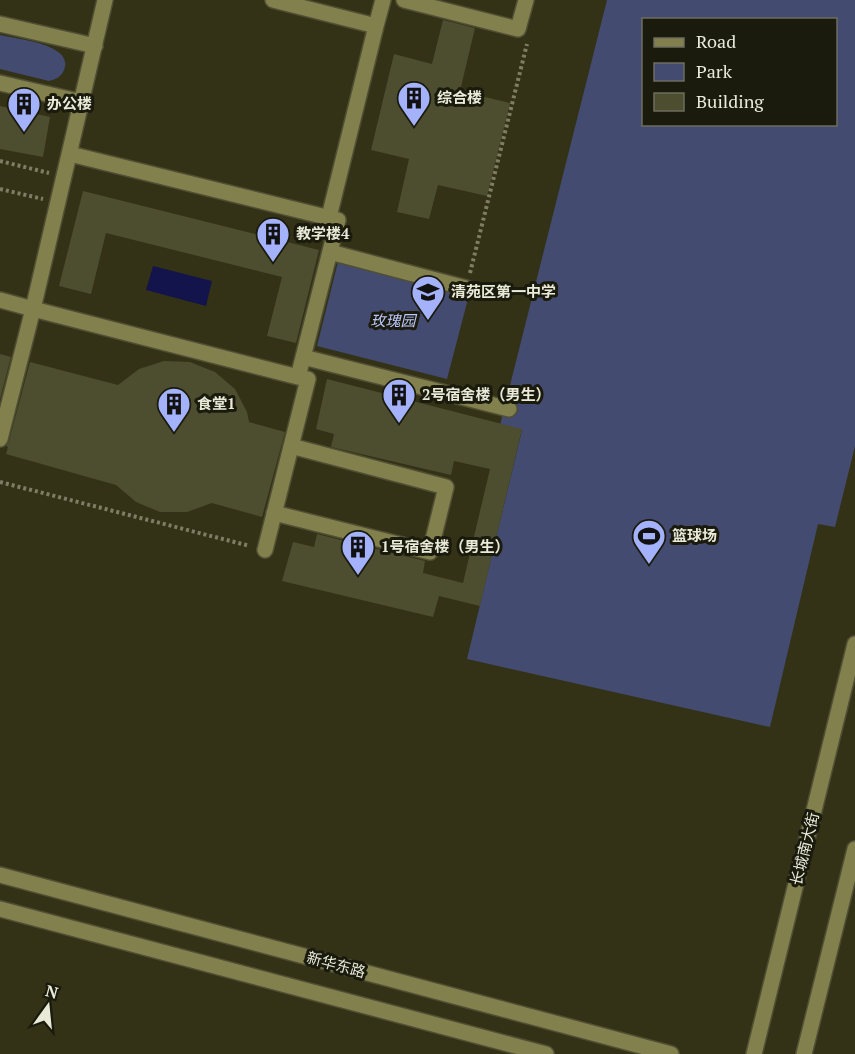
<svg xmlns="http://www.w3.org/2000/svg" width="855" height="1054" viewBox="0 0 855 1054" font-family="'PT Serif','Noto Sans SC',serif">
<style>
.green{fill:#444b70;fill-rule:evenodd}
.water{fill:#14144c}
.building{fill:#4d4d30}
.lines{fill:none;stroke-linecap:round;stroke-linejoin:round}
.minor-casing{stroke:#504f35;stroke-width:18}
.path{stroke:#7e7e66;stroke-width:4;stroke-dasharray:3 3;stroke-linecap:butt}
.minor{stroke:#82814d;stroke-width:15}
.labels{text-anchor:middle;stroke-width:6;stroke-linejoin:round;paint-order:stroke}
.poi-label{font-size:15px;font-weight:bold;fill:#eaead9;stroke:#1a1a0d;text-anchor:start}
.park-label{font-size:15px;font-style:italic;fill:#bcc8fe;stroke:#1a1a0d}
.street-label{font-size:15px;fill:#eaead9;stroke:#1a1a0d}
</style>
<rect width="100%" height="100%" fill="#333216"/>
<path class="green" d="M 607,0 L 855,0 L 855,446 L 835,527 L 818,524 L 770,727 L 467,659 L 522,430 L 500,425 ZM 644,20 L 836,20 L 836,124 L 644,124 Z
M 0,35 C 16,39 75,44 64,70 C 61,77 56,79 49,81 L 0,69 Z
M 338,262 L 469,295 L 447,379 L 317,346 Z"/>
<path class="water" d="M 153,266 L 212,281 L 206,306 L 146,290 Z"/>
<path class="building" d="M 443,20 L 475,28 L 460,91 L 510,103 L 487,196 L 438,185 L 429,219 L 397,212 L 409,159 L 371,150 L 394,54 L 432,64 Z
M 0,106 L 50,117 L 43,157 L 0,149 Z
M 83,191 L 319,250 L 296,343 L 267,336 L 282,277 L 106,233 L 91,294 L 59,286 Z
M 0,354 L 11,357 L 0,399 Z
M 164,361 L 190,362 L 215,372 L 235,389 L 247,412 L 249,422 L 285,432 L 262,517 L 212,503 L 187,512 L 160,512 L 136,502 L 116,485 L 6,454 L 8,447 L 6,446 L 9,441 L 30,362 L 118,385 L 139,369 Z
M 327,379 L 522,429 L 480,606 L 439,596 L 433,617 L 282,581 L 293,542 L 314,547 L 317,534 L 425,561 L 423,573 L 463,583 L 490,469 L 454,461 L 451,475 L 331,447 L 334,434 L 316,429 Z"/>
<g class="lines">
<defs>
<path id="minor" d="M 273,0 L 376,26 L 383,0
M 404,0 L 518,29 L 526,0
M 0,24 L 95,46
M 0,83 L 82,102
M 70,154 L 338,220 L 298,377 L 33,309 L 105,0
M 329,217 L 376,26
M 330,252 L 466,288
M 0,300 L 33,309 L 0,439
M 303,357 L 509,409
M 274,513 L 430,552 L 446,487 L 291,446
M 265,550 L 308,379 L 298,377
M 0,875 L 671,1054
M 0,909 L 546,1054
M 754,1054 L 855,644
M 804,1054 L 855,849"/>
</defs>
<use href="#minor" class="minor-casing"/>
<path class="path" d="M 0,161 L 49,173
M 0,189 L 43,199
M 470,273 L 527,44
M 0,482 L 250,546"/>
<use href="#minor" class="minor"/>
</g>
<defs>
<symbol id="building-pin" viewBox="-11 -11 22 30"><path d="M0 17L-7.5 6A9.5 9.5 0 1 1 7.5 6Z" fill="#a4b2fc" stroke="#1a1a0d"/><path d="M-4-6H4V6H1V3H-1V6H-4ZM-2.5-4.3h1.7v1.8h-1.7ZM.8-4.3h1.7v1.8H.8ZM-2.5-1h1.7V.8h-1.7ZM.8-1h1.7V.8H.8Z" fill="#111"/></symbol>
<symbol id="school-pin" viewBox="-11 -11 22 30"><path d="M0 17L-7.5 6A9.5 9.5 0 1 1 7.5 6Z" fill="#a4b2fc" stroke="#1a1a0d"/><path d="M0-5L7-2L0 1L-7-2ZM-4 1L0 2.5L4 1V4Q0 6-4 4Z" fill="#111"/></symbol>
<symbol id="stadium-pin" viewBox="-11 -11 22 30"><path d="M0 17L-7.5 6A9.5 9.5 0 1 1 7.5 6Z" fill="#a4b2fc" stroke="#1a1a0d"/><path d="M0-5a6.5 5 0 1 0 0 10a6.5 5 0 1 0 0-10ZM-3.5-1.8h7v3.6h-7Z" fill="#111"/></symbol>
</defs>
<g fill-rule="evenodd">
<use href="#building-pin" x="395" y="79" width="38" height="52"/>
<use href="#building-pin" x="5" y="85" width="38" height="52"/>
<use href="#building-pin" x="254" y="215" width="38" height="52"/>
<use href="#school-pin" x="409" y="273" width="38" height="52"/>
<use href="#building-pin" x="380" y="376" width="38" height="52"/>
<use href="#building-pin" x="155" y="385" width="38" height="52"/>
<use href="#stadium-pin" x="630" y="517" width="38" height="52"/>
<use href="#building-pin" x="339" y="528" width="38" height="52"/>
</g>
<g class="labels">
<g class="poi-label">
<text x="437" y="103">综合楼</text>
<text x="47" y="109">办公楼</text>
<text x="296" y="239">教学楼4</text>
<text x="451" y="297">清苑区第一中学</text>
<text x="422" y="400">2号宿舍楼（男生）</text>
<text x="197" y="409">食堂1</text>
<text x="672" y="541">篮球场</text>
<text x="381" y="552">1号宿舍楼（男生）</text>
</g>
<g class="park-label">
<text x="393" y="326">玫瑰园</text>
</g>
<g class="street-label">
<text transform="translate(805 849) rotate(-76)" y="5">长城南大街</text>
<text transform="translate(336 965) rotate(15)" y="5">新华东路</text>
</g>
</g>
<rect x="642" y="18" width="195" height="108" fill="#1a1a0d" stroke="#6d6d5f" stroke-width="1.5"/>
<rect x="654" y="38" width="30" height="9" fill="#82814d" stroke="#6d6d5f" stroke-width="1.5"/>
<text x="696" y="48" font-size="18" fill="#eaead9">Road</text>
<rect x="654" y="63" width="30" height="18" fill="#444b70" stroke="#6d6d5f" stroke-width="1.5"/>
<text x="696" y="78" font-size="18" fill="#eaead9">Park</text>
<rect x="654" y="93" width="30" height="18" fill="#4d4d30" stroke="#6d6d5f" stroke-width="1.5"/>
<text x="696" y="108" font-size="18" fill="#eaead9">Building</text>
<g transform="translate(48 1006) rotate(15)" stroke="#1a1a0d" stroke-width="4.5" paint-order="stroke">
<path d="M0-4.5L10 22L0 15L-10 22Z" fill="#eaead9"/>
<text y="-9" font-size="16" font-weight="bold" text-anchor="middle" fill="#eaead9">N</text>
</g>
</svg>
